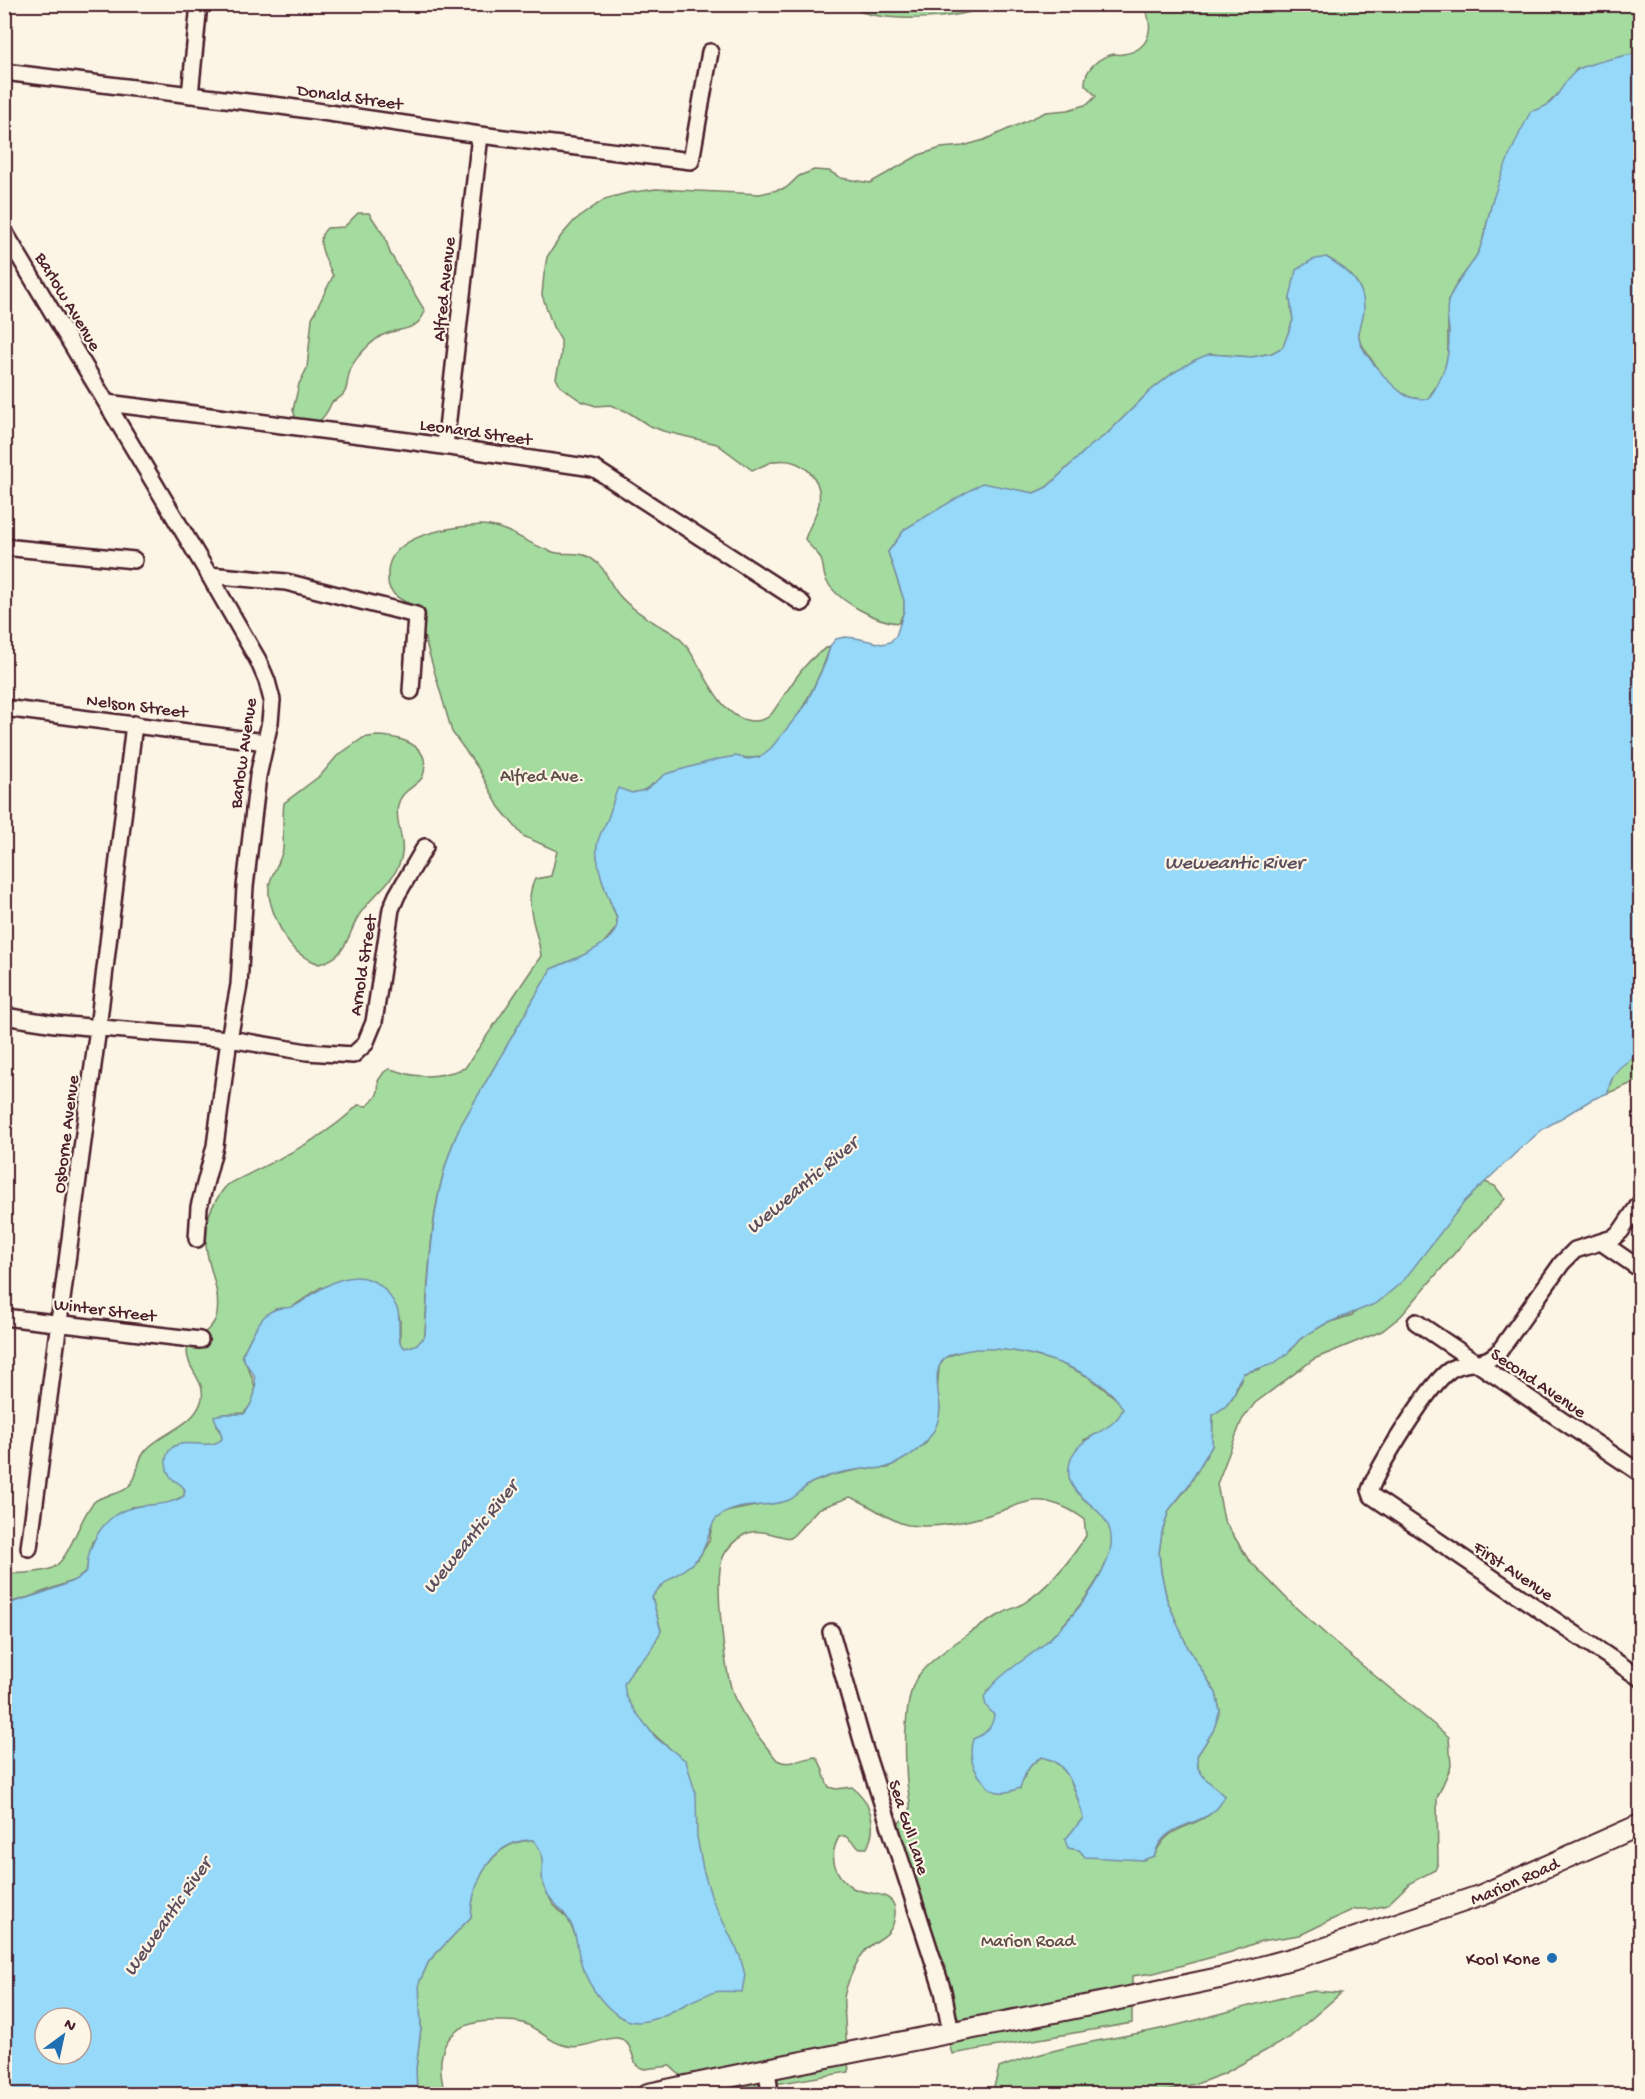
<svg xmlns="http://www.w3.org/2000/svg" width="1645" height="2099" viewBox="0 0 1645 2099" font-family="'Gochi Hand',sans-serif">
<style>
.green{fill:#a4db9f;stroke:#777d65;stroke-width:1.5}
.water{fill:#96d9f8;stroke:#788fa6;stroke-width:1.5;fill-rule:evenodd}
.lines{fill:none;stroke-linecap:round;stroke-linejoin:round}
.minor-casing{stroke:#4a1f2b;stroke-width:20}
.major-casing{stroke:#4a1f2b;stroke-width:24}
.minor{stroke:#fcf5e5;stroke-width:15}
.major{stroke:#fcf5e5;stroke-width:20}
.poi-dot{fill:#1f6fb2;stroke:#fcf5e5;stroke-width:2}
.labels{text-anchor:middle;stroke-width:4.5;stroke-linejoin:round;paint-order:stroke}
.street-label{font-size:18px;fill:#4a1f2b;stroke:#fcf5e5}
.park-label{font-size:18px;fill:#604e48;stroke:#fcf5e5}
.poi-label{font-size:18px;fill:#4a1f2b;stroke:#fcf5e5;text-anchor:end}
.water-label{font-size:20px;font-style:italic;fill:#5d4e5e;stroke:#fcf5e5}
</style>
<rect width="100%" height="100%" fill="#fcf5e5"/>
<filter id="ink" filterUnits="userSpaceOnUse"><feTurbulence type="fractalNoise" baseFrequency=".0167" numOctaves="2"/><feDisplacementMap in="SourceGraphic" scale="12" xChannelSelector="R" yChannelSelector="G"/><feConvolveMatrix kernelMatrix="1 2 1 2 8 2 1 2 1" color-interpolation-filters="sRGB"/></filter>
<g filter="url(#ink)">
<path class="green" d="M 851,5 L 987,5 C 969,20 866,25 851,5 Z
M 1143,5 L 1640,5 L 1640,52 L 1577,69 L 1560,92 L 1544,108 L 1493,199 L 1481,247 L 1471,265 L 1457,283 L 1448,300 L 1448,354 L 1444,373 L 1428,399 C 1423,399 1418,399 1413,398 C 1391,393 1368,356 1358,337 C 1368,295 1365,279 1326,257 L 1290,298 L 1293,320 L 1283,347 L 1272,353 L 1252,357 L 1210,354 L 1173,373 L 1149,392 L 1107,434 L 1089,447 L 1047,487 L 1034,493 L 982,484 L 905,529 L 888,552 L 904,600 L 904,611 L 899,623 C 877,622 837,601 826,580 C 823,574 824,564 820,557 C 816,551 809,546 805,539 C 809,526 817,515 819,503 C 823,476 800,457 775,461 C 767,463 760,468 752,470 L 717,444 L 663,431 L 648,425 L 628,412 L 610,405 L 596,406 L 581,401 L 560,386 L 556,378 L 561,355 L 561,340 L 553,327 L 542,295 L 544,274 L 547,257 L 561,236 L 575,220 L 605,199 L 627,193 L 656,189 L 760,194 L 786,188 L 799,176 L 814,170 L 829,171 L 841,178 L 870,183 L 919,155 L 941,148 L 963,146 L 984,140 L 1046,112 L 1068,110 L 1088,104 L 1096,96 L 1085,85 C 1084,70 1098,57 1114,54 C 1117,54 1120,55 1123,54 C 1151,50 1155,26 1143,5 Z
M 358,213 L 369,213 L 385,237 L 390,253 L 425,311 C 417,333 401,327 383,335 C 378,337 373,342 368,346 C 362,352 354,360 351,368 C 344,385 352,393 332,402 C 323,422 317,428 296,419 L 293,410 L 299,384 L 307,368 L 312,318 L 333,276 C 327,261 313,240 327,228 L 344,227 Z
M 481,525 C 509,526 526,544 553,552 C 566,556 580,550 592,559 C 607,568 608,583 619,595 C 628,606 642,615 655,623 C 664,629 673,631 681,640 C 703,661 717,722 755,721 C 758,721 766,719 768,717 C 772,715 776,707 779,703 C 793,682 807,657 830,646 C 823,674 788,744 761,756 C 751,761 743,756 734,757 C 713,759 692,768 672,773 C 658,776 647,794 631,793 C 627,793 622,790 619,788 L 597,856 L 603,883 L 617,919 L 617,927 L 603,944 L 591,952 L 551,969 L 461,1125 C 430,1190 429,1264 425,1335 C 420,1344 415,1346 405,1348 L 400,1343 L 400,1321 L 397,1309 L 321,1287 L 291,1308 L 275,1309 L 268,1314 L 251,1337 L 242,1355 C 251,1377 265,1391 244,1413 L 223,1414 L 216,1426 L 222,1434 L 223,1439 C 211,1449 192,1443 178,1444 L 174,1480 C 182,1483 186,1487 184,1496 L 167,1504 L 131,1507 L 92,1542 L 86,1572 L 75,1580 L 29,1597 L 5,1604 L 5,1574 C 20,1573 34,1574 50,1569 C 70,1562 78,1519 94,1502 C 102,1494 118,1496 127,1488 C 141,1476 134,1462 147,1449 C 163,1432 193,1426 201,1402 C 208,1382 187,1371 187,1351 C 187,1340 213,1334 217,1314 C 219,1299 216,1287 212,1273 C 201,1237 202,1215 227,1185 C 271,1162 323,1141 358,1105 L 367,1106 C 376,1098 380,1093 378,1081 L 384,1072 L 389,1069 C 397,1070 405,1074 413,1075 C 431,1078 449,1074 465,1068 L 541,956 C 538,930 522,904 535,879 L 551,876 L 557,851 L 523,836 L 499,807 L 478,768 L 452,732 L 422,629 L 426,615 L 425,611 C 415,605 400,602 393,593 C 387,587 388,580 388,571 C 391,534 452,527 481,525 Z
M 375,736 C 393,736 424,741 425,765 C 425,769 424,774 422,778 C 414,788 401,791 398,805 C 394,821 405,838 402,854 C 398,881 370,895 358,917 C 351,929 349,943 339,953 C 334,959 326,962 319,964 C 309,960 299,955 292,947 C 282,935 267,903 269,888 C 270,874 281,862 283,849 C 284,833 282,818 284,803 L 321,775 L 337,756 L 363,738 Z
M 1640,1053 L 1640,1080 L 1608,1093 C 1611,1070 1623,1065 1640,1053 Z
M 1485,1182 L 1495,1186 L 1505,1199 L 1464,1242 L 1401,1316 L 1382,1331 L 1314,1359 L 1255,1403 L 1242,1420 L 1217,1484 L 1224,1520 L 1248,1559 L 1293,1605 L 1340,1647 L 1449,1737 L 1451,1766 L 1437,1798 L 1438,1863 L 1435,1870 L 1410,1883 L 1387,1905 L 1371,1909 L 1354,1909 L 1300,1935 L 1261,1941 L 1231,1952 L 1154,1973 L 1132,1976 L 1132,2023 L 952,2054 L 940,2009 L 932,1965 L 890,1833 L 910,1811 C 911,1802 908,1792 907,1783 C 905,1755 903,1710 914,1683 C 922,1662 982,1624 1003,1613 C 1010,1609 1018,1607 1024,1603 C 1050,1586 1070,1561 1086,1536 L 1084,1519 C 1071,1509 1050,1499 1033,1501 C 1021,1502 1009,1509 998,1512 C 971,1521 936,1529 908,1525 C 890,1522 869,1503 850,1497 L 818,1509 L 791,1538 C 778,1537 763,1529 751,1532 C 739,1535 726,1548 722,1560 C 714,1583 725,1677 735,1699 C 746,1721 762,1742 777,1760 C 790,1767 802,1758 816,1757 C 824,1765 823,1778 829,1787 L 836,1789 L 852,1787 C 871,1801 878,1826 867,1848 L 860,1848 L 845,1836 L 839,1837 C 828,1856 834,1876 853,1888 C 867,1896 897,1889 895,1914 C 893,1940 875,1937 864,1952 C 856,1962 846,1984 844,1998 C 843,2005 845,2014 845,2021 C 846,2038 847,2055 849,2072 L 714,2094 L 700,2094 L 670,2066 L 644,2069 L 637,2066 C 632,2058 632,2043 621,2039 C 608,2034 583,2052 563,2045 C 548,2041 538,2028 523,2023 C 513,2020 501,2021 491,2021 C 443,2023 434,2054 445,2094 L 417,2094 L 416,2069 L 421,2028 L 419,1983 L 429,1961 L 471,1917 C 472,1882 492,1840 533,1840 L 540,1848 L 543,1863 L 543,1885 L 553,1904 L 568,1919 L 578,1942 L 583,1970 L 595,1991 L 680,1757 C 663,1743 621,1709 624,1685 C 626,1671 642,1662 649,1652 C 654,1646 657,1638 661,1631 L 652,1597 L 661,1584 L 698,1559 L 709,1541 L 713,1521 L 725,1512 L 790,1499 L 811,1483 L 832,1475 L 862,1469 L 888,1468 L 926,1443 L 940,1409 L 937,1392 L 939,1367 L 944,1358 L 959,1352 L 977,1348 L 995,1348 L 1025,1353 L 1058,1362 L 1089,1377 L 1119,1401 L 1123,1409 C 1116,1427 1100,1432 1084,1440 L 1082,1498 C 1091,1505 1103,1512 1109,1523 C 1126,1557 1069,1622 1044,1644 C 1025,1660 1005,1674 987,1691 L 1002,1719 L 1020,1788 C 1025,1774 1028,1764 1042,1757 C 1046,1758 1051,1760 1055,1762 C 1071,1771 1079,1801 1083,1818 L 1075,1829 L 1069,1848 L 1143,1860 L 1154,1856 C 1168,1825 1185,1831 1209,1815 C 1215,1811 1220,1802 1224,1796 L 1203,1777 L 1198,1768 L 1197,1756 L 1213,1731 L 1220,1711 L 1216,1693 L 1188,1648 L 1167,1600 L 1161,1572 L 1159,1553 L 1162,1532 L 1169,1510 L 1188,1487 L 1212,1446 L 1213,1415 C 1221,1409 1230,1404 1234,1395 C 1238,1387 1240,1380 1244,1373 L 1260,1369 L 1288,1353 L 1300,1339 L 1325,1324 L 1352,1315 L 1444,1226 L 1465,1201 Z
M 1315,1991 L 1341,1993 L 1289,2038 L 1223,2074 L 1199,2083 L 1154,2094 L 992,2094 L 999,2068 C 1047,2049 1096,2041 1146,2032 C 1203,2021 1257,2001 1315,1991 Z"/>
<path class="water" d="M 1640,52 L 1640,1053 C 1623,1065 1611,1070 1608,1093 L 1591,1100 L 1543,1129 L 1521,1148 L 1465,1201 L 1404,1280 L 1377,1303 L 1325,1324 L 1300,1339 L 1288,1353 L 1273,1364 L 1244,1373 L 1238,1382 L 1234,1395 L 1226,1406 L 1213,1415 L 1212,1446 L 1188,1486 L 1169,1510 L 1162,1532 L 1159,1553 L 1161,1572 L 1167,1600 L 1188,1648 L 1216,1693 L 1220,1711 L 1213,1731 L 1197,1756 L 1198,1768 L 1204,1777 L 1224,1796 C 1216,1825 1174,1820 1160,1843 C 1157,1846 1156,1852 1154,1856 L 1143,1860 L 1085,1857 L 1079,1850 L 1068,1848 L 1065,1840 L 1083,1818 C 1079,1801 1071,1771 1055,1762 C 1051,1760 1046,1758 1042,1757 C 1028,1764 1025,1774 1020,1788 C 1012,1791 1001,1795 992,1790 C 989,1789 987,1786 985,1783 C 973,1771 968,1756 973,1739 C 985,1734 992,1729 994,1715 L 986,1706 L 984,1697 C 997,1674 1025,1661 1045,1643 C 1066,1625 1093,1593 1104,1568 C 1135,1503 1057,1507 1070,1462 C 1078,1433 1112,1435 1123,1409 C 1102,1367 1008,1341 965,1351 C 958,1352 948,1354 944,1359 C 932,1371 939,1393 940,1407 C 940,1436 914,1456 890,1466 C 882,1470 872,1468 863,1469 C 853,1470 842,1472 832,1475 C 826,1477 817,1480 811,1483 C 803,1487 798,1496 789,1500 C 766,1509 736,1501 716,1519 C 709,1525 708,1548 697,1559 C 682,1574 666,1577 652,1597 L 661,1631 L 649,1653 L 634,1667 L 624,1684 L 626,1696 L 635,1711 L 656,1738 L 686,1761 L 696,1795 L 697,1837 L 703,1869 L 712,1899 L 740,1956 L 745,1975 L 742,1992 C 733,1992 723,1990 715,1992 C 689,1998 665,2021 638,2022 C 614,2022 593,1992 584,1972 C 576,1955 579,1935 568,1919 C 561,1907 550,1903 544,1887 C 538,1869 549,1857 533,1840 C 492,1839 472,1883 471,1917 L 429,1961 L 419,1983 L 421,2028 L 416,2069 L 417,2094 L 5,2094 L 5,1604 C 19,1601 78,1583 86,1572 C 88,1569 87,1562 88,1558 C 92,1541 99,1527 114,1516 C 134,1500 163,1510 184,1496 L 185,1490 C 181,1482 172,1482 169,1474 C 166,1469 165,1460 167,1455 C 176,1432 208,1453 222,1439 C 222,1431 216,1425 214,1416 L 223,1414 L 244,1414 C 253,1404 260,1385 252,1372 C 247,1366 245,1362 242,1355 C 250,1341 258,1316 274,1310 C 283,1306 288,1311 300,1303 C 323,1286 357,1263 383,1288 C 389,1295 395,1301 398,1311 C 400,1321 398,1332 400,1343 L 405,1348 C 415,1346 420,1344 425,1335 C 430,1264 430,1190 461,1125 L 551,969 C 570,961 621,944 617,919 C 616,913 612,907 610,901 C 604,887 599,872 597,857 C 595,839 602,833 608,818 C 612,809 613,798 618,788 L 632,793 L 645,790 L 666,774 L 683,769 L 719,759 L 736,756 L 748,759 L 760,757 L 771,748 L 805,706 L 826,661 L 830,646 L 836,639 L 845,637 L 856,638 L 882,644 L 890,642 L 896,636 L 904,611 L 904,600 L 888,552 L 905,529 L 982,483 L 1034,493 L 1047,487 L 1089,447 L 1107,434 L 1149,392 L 1173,373 L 1195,360 L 1209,354 L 1252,357 L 1272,353 L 1283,347 L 1293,320 L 1290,298 L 1296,270 L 1312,260 L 1326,257 C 1347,269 1365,283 1364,310 C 1364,319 1357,329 1359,338 C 1361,353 1392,387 1405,395 C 1412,399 1420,399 1428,399 C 1444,378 1450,357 1449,330 C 1448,321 1445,308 1449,299 C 1456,280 1473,267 1480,248 C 1486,233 1488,215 1493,199 C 1503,168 1516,139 1531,111 C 1559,106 1558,86 1576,71 C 1584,63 1627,56 1640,52 ZM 45,2018 L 81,2018 L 81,2054 L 45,2054 Z"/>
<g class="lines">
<defs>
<path id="minor" d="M 4,72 L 281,106 L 480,135 L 691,161 L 710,52
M 190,95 L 199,4
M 4,231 L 209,575 L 258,660 L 267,681 L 272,700 L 270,722 L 258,776 L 245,887 L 239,985 L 229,1039 L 215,1146 L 199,1207 L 197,1239
M 107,403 L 408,441 L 586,467 L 595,469 L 802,603
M 445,446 L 480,135
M 4,547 L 134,560
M 209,575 L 286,582 L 416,615 L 411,691
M 4,708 L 265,742
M 4,1016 L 55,1024 L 229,1039 L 307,1052 L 353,1055 L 365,1044 L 374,1022 L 391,909 L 397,895 L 425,847
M 1640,1203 L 1621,1231 L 1613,1238 L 1575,1250 L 1562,1263 L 1498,1353 C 1494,1355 1490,1359 1486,1360 C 1474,1364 1461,1362 1450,1370 C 1430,1383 1378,1467 1370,1490 L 1372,1496 L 1640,1678
M 1601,1242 L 1640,1269
M 4,1317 L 200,1340
M 1416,1322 L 1640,1473
M 29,1548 L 98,1028 L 134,724
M 831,1632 L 863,1744 L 943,1991 L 951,2033
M 767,2069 L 770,2094"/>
<g id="major">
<path id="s1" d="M 648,2094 L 767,2069 L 1110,2001 L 1224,1977 L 1302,1956 L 1482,1895 L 1640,1825"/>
</g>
</defs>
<use href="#minor" class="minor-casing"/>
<use href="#major" class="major-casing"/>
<use href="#minor" class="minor"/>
<use href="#major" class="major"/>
</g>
</g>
<circle class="poi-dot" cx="1552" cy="1958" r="6"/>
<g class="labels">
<g class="street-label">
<text transform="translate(350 96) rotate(8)" y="6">Donald Street</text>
<text transform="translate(443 289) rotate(-84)" y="6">Alfred Avenue</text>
<text transform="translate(69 301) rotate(59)" y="6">Barlow Avenue</text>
<text transform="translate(476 431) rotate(8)" y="6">Leonard Street</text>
<text transform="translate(137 705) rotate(7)" y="6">Nelson Street</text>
<text transform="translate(242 753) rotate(-82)" y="6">Barlow Avenue</text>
<text transform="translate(362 965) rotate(-81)" y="6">Arnold Street</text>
<text transform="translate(65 1134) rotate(-83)" y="6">Osborne Avenue</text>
<text transform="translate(105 1309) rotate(7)" y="6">Winter Street</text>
<text transform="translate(1539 1382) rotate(34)" y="6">Second Avenue</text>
<text transform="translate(1514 1570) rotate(34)" y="6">First Avenue</text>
<text transform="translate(910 1827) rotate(72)" y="6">Sea Gull Lane</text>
<text dy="6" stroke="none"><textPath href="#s1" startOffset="894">Marion Road</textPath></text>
</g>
<g class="park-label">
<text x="542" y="781">Alfred Ave.</text>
<text x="1028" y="1946">Marion Road</text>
</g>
<g class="poi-label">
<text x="1540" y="1964">Kool Kone</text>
</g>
<g class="water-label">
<text x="1234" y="868">Weweantic River</text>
<text transform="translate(801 1184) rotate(-40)" y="7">Weweantic River</text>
<text transform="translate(469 1536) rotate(-51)" y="7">Weweantic River</text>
<text transform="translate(166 1916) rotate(-55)" y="7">Weweantic River</text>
</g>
</g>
<rect width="1645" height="2099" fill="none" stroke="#fcf5e5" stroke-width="24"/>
<rect x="12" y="12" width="1621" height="2075" fill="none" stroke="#4a1f2b" stroke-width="2" filter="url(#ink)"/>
<g transform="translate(63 2036) rotate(33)"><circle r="28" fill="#fcf5e5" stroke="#b59f9b" stroke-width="1.5"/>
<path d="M0-4.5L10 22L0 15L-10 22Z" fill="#1f6fb2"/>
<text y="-9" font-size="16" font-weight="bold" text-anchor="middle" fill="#4a1f2b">N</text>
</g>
</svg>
